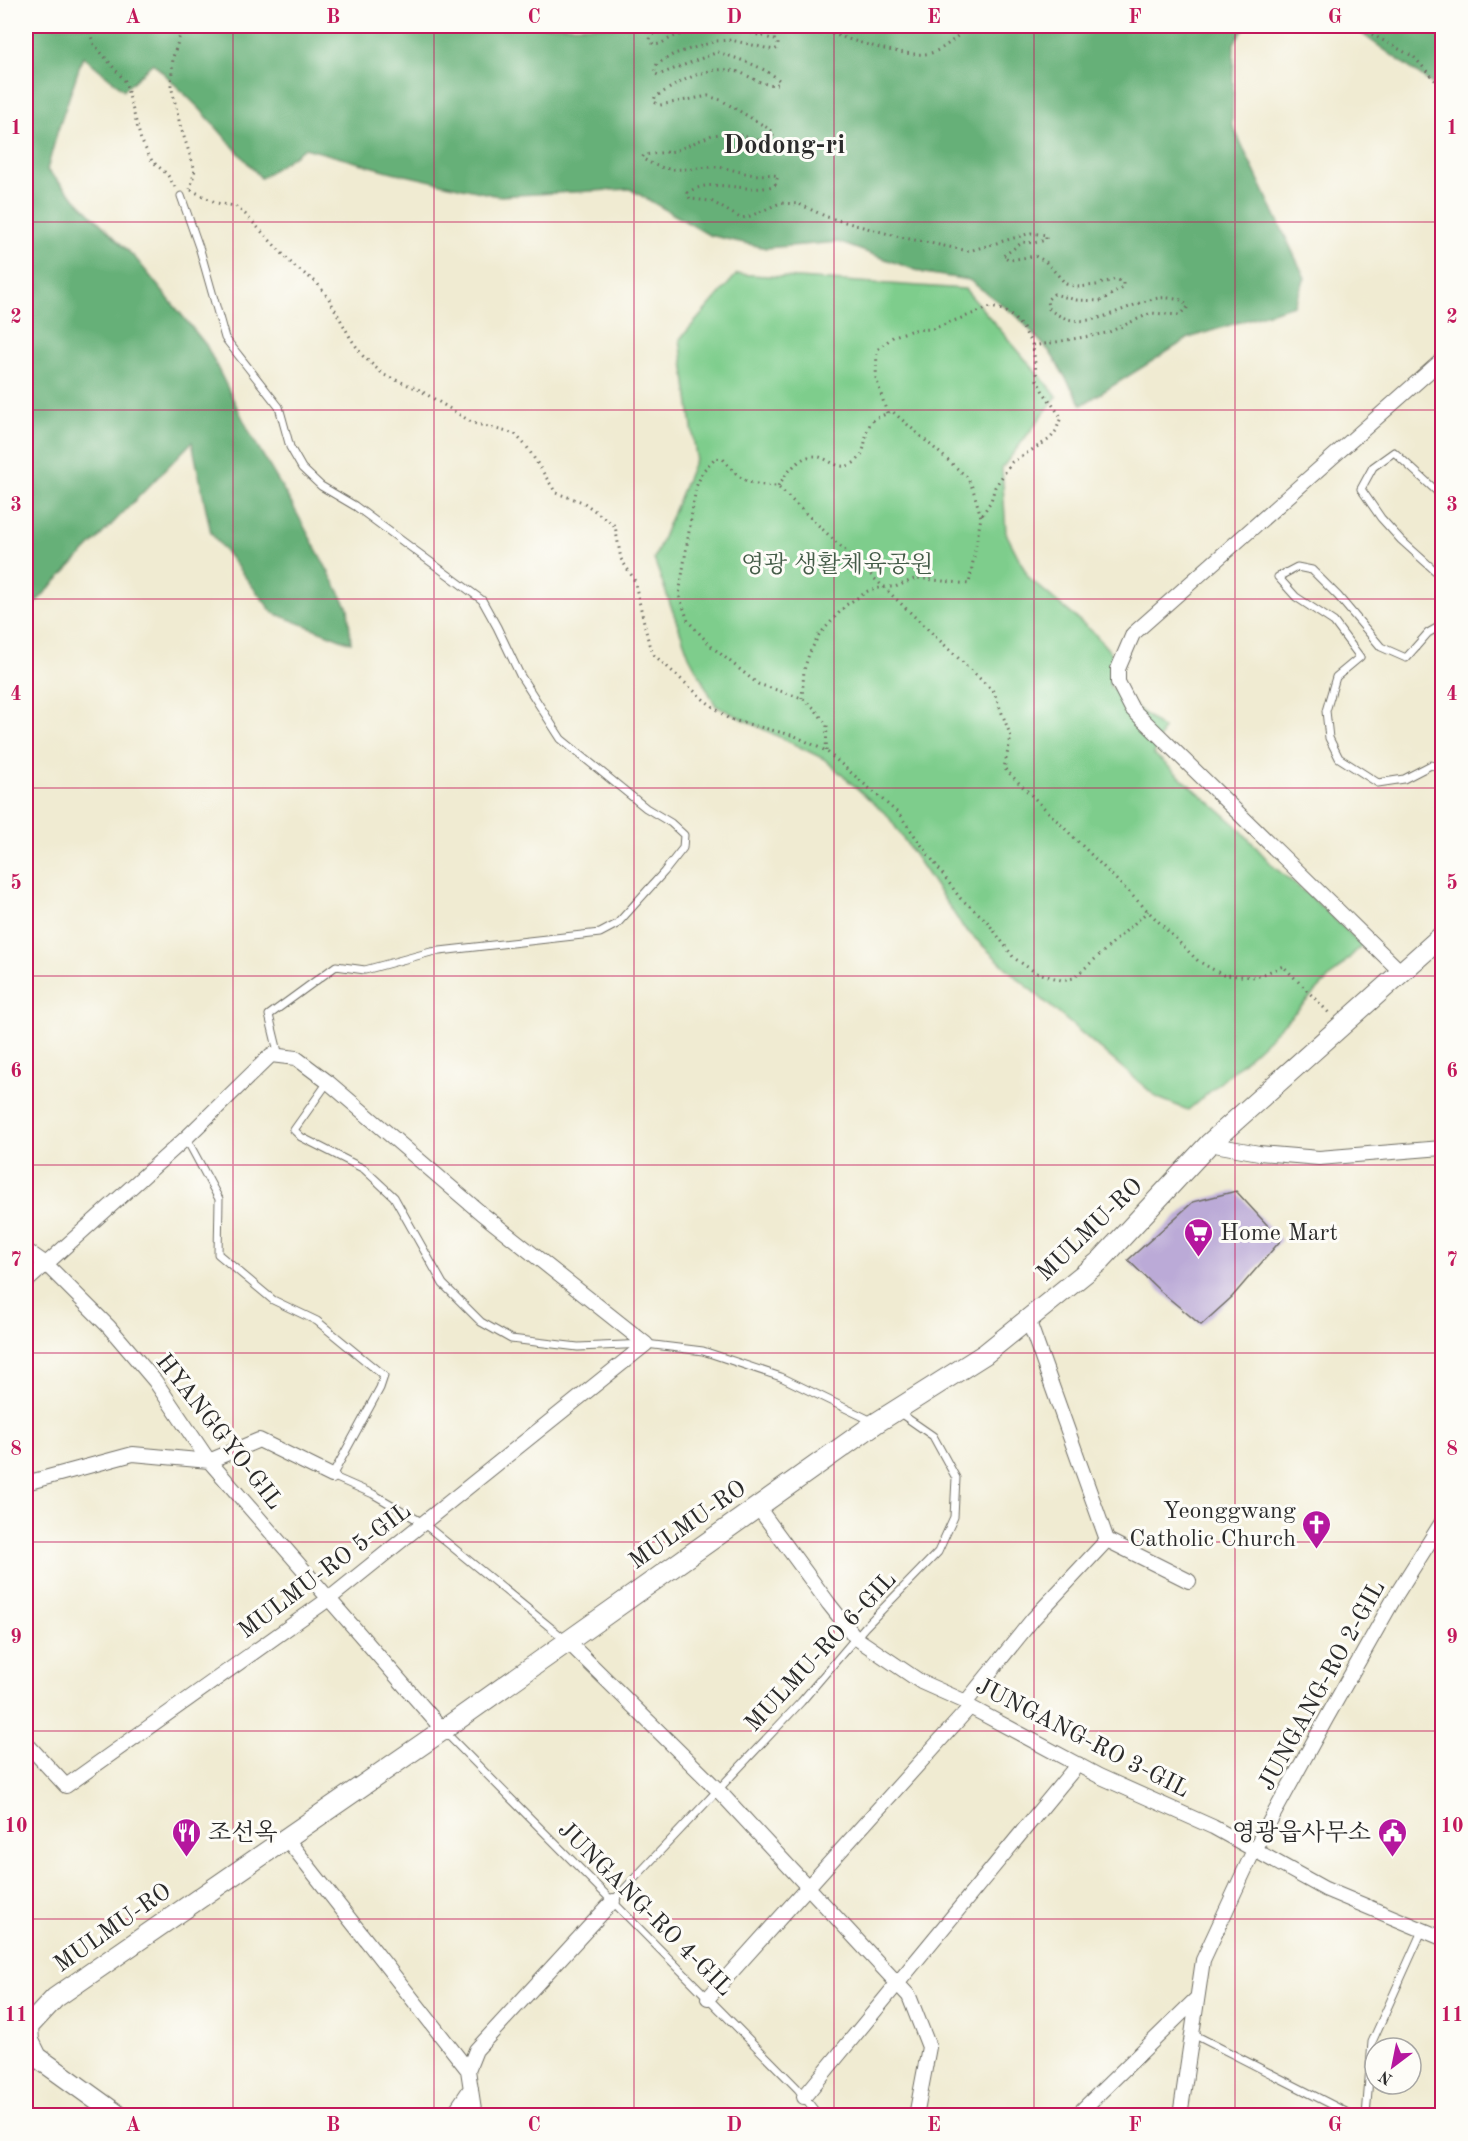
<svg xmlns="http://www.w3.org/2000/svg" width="1468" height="2141" viewBox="0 0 1468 2141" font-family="'Old Standard TT','Noto Serif KR',serif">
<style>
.green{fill:#7ecd8c;stroke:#547c5c;stroke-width:1.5}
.forest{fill:#66b078;stroke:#486e52;stroke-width:1.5}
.building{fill:#bbaad7}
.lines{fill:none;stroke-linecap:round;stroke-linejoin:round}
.lane-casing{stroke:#706e65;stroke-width:9}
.street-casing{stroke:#706e65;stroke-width:16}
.secondary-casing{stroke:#706e65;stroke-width:22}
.path{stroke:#706e65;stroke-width:3;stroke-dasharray:1.5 4.5;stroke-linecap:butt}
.lane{stroke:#fff;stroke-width:7}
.street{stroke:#fff;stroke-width:14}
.secondary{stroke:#fff;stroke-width:20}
.grid{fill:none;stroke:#c2185b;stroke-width:1.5;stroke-opacity:0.55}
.labels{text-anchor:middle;stroke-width:6;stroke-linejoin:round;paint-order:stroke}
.park-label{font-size:24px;fill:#445c48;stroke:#fdfcf7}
.street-label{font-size:24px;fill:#2b2b2b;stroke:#fdfcf7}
.poi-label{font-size:24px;fill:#2b2b2b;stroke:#fdfcf7;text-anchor:start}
.quarter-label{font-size:27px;font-weight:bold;fill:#2b2b2b;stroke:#fdfcf7}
.neatline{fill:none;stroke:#c2185b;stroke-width:2}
.grid-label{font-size:20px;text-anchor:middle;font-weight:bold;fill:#c2185b}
</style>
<rect width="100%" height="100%" fill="#fdfcf7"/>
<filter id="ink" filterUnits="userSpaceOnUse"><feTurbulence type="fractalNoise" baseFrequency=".0167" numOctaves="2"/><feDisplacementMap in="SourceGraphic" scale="12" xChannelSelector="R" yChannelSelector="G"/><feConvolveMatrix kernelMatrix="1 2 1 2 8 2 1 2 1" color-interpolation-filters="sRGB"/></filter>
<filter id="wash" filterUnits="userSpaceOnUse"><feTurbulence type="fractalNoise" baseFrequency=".008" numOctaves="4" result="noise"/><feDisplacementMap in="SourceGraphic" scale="24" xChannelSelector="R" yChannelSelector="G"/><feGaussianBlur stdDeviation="1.35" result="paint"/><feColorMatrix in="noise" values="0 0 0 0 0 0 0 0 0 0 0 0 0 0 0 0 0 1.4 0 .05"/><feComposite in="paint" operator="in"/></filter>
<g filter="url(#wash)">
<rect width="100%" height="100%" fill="#f0ebd2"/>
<path class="green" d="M 737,274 L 965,289 L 1057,396 L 1002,468 L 1006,533 L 1029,578 L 1094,633 L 1117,660 L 1109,685 L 1163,729 L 1154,754 L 1236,825 L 1274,867 L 1312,898 L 1362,945 C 1306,1002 1250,1059 1188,1110 L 1158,1098 L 1016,977 L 963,927 L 888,816 L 824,759 L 716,706 L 689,656 L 654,559 L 696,457 L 680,339 Z"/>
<path class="forest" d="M 26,26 L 1246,26 L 1234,43 L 1232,124 L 1305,278 L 1294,305 L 1189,338 L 1082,405 L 1050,352 L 1018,317 L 969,280 L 924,273 L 838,242 L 766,248 L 709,235 L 630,189 L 498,196 L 392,172 L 305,148 L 261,178 L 200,109 L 153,63 L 124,90 L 83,56 L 57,133 L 47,170 L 137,260 L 206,345 L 252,437 L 293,506 L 348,608 L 351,643 L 273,613 L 211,533 L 192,442 L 34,604 L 26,607 Z
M 1351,26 L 1442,26 L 1442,91 Z"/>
<g id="blocks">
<path class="building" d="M 1236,1191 L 1281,1240 L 1232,1297 L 1201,1325 L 1160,1291 L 1128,1260 L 1193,1202 Z"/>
</g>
</g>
<g filter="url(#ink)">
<use href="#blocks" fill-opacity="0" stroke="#706e65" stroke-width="1.5"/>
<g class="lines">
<defs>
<path id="lane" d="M 181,196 L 200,250 L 225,338 L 279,407 L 290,447 L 302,468 L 321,486 L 355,506 L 482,600 L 497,627 L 520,675 L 561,739 L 646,808 L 671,823 L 684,835 L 683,848 L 664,872 L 617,924 L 600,933 L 431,952 L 365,970 L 336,966 L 269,1015 L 279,1056
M 1442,496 L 1394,452 L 1373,467 L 1361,489 L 1381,518 L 1401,540 L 1442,577
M 1442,625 L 1428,633 L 1406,658 L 1381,647 L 1338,596 L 1312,570 L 1297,567 L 1278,577 L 1296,597 L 1334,622 L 1360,657 L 1336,677 L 1326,711 L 1329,738 L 1339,758 L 1378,783 L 1404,779 L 1431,765 L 1442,768
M 328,1082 L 294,1130 L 301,1137 L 364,1169 L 394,1197 L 443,1284 L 481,1322 L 511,1339 L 578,1347 L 646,1344 L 703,1351 L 781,1377 L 874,1422
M 186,1138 L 219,1199 L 218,1254 L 273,1300 L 317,1321 L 384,1376 L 380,1388 L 332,1476 L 373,1494 L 423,1523 L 567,1641
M 444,1731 L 798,2089 L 819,2116
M 613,1901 L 801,1702 L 865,1627 L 938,1552 L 954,1517 L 956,1478 L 933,1436 L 897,1411
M 1191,2033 L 1354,2116
M 1366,2116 L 1372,2042 L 1422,1931"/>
<path id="street" d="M 1402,973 L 1132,709 L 1118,682 L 1118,669 L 1133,634 L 1442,360
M 1209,1144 L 1259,1153 L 1319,1158 L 1442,1148
M 26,1250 L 46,1264 L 109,1327 L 155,1381 L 209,1461 L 443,1730
M 26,1282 L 186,1138 L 271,1055 L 296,1058 L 328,1082 L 481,1213 L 646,1344 L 330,1598 L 66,1786 L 26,1743
M 26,1483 L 133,1454 L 209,1461 L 259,1440 L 332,1476
M 757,1506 L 829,1604 L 856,1638 L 921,1682 L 966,1702 L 970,1707 L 1099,1776 L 1213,1827 L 1325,1889 L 1442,1938
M 1107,1540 L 1189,1581
M 567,1641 L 717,1789 L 909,1996 L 929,2047 L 916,2116
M 966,1702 L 1033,1619 L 1107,1540 L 1028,1319
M 286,1838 L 468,2070
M 708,1998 L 970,1707
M 804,2097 L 1078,1764
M 452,2116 L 471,2088
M 475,2116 L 468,2070 L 476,2050 L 613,1901
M 1076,2116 L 1197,1998
M 1180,2116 L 1203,1960 L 1254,1850 L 1326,1719 L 1396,1595 L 1442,1522"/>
<path id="secondary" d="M 119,2116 L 37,2057 L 29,2041 L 28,2027 L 55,1998 L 443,1730 L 876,1423 L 985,1354 L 1100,1261 L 1209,1144 L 1442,936"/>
</defs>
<use href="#lane" class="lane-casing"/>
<use href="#street" class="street-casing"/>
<use href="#secondary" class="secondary-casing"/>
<path class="path" d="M 88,26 L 93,43 L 125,81 L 141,140 L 152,161 L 167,174 L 175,187
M 183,26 L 173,57 L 171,85 L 180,125 L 195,170 L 190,189
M 683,26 L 651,35 L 650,40 L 654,45 L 660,44 L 673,37 L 710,26
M 728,26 L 775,40 L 778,42 L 778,48 L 774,50 L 731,40 L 716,41 L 674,54 L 657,64 L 654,73 L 658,75 L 666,72 L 718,52 C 738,59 763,66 779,80 L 778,84 C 763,87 752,77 739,72 C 708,63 680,82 655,97 L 654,102 L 660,105 L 708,96 L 721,100 L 771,130 L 775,142 L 770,143 L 732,133 L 712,135 L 675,151 L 644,155 L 642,158 C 667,175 685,168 714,167 C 726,167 738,172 750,174 C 760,176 768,173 778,176 L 775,185 C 748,196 713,175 687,193 L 690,199 L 711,201 L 740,218 L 748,217 L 780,203 L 799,204 L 827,217 L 863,227 L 900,237 L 969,251 L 1031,233 L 1046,235 L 1046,240 L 1034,243 L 1023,242 L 1003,256 L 1010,260 L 1035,256 L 1045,261 L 1066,284 L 1079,287 L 1096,285 L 1116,279 L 1123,282 L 1123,288 L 1100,301 L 1076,300 L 1054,294 L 1047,300 L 1048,308 C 1084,339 1121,304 1159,298 C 1166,297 1175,299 1182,300 L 1188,307 L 1179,315 L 1151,313 L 1107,333 L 1033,346
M 809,26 C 835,35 906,60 931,53 C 946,48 958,36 968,26
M 1356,26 L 1414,57 L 1442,88
M 191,190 L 217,203 L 235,206 L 245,214 L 295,267 L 316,282 L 328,297 L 351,339 L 363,356 L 384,375 L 418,389 L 473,423 L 515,434 L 527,447 L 556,493 L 583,502 L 615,526 L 621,559 L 634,579 L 649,644 L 654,655 L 703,699 L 729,719 L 795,736 L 826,751 L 899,814 L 960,898 L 986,920 L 1014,958 L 1035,972 L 1061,980 L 1074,978 L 1148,911
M 887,413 L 876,378 L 877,350 L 894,336 L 913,330 L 932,329 L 991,307 L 1003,310 L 1013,317 L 1023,328 L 1033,346 L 1037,380 L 1042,390 L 1061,417 L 1056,431 L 1050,439 L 1012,462 L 995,487 L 991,501 L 981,517
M 778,486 C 818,426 827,477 852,464 C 871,454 860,430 875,419 C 880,416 887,414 892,411 L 967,477 L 973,489 L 981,517 L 969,584 L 917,578 L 895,587 L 884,587 L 868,591 L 846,605 L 819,635 L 809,654 L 804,670 L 802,698
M 826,751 L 827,725 L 814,708 L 802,698 L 758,684 L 712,647 L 688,621 L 679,595 L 696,487 L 703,471 L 715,458 L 723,459 C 743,483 747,484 777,486 L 994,692 L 1011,737 L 1004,768 L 1198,961 L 1223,975 L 1256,977 L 1283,966 L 1330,1014"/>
<use href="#lane" class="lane"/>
<use href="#street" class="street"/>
<use href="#secondary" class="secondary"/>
</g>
</g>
<path class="grid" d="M 233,26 L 233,2116M 434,26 L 434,2116M 634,26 L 634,2116M 834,26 L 834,2116M 1034,26 L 1034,2116M 1235,26 L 1235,2116M 26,222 L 1442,222M 26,410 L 1442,410M 26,599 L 1442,599M 26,788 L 1442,788M 26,976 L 1442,976M 26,1165 L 1442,1165M 26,1353 L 1442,1353M 26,1542 L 1442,1542M 26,1731 L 1442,1731M 26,1919 L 1442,1919"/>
<defs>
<symbol id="supermarket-pin" viewBox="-11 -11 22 30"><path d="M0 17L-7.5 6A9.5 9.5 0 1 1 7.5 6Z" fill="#b5179e" stroke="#fdfcf7"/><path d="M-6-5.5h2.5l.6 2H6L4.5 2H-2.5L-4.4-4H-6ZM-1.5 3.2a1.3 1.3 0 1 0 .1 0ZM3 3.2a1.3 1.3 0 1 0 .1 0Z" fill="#fff"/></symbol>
<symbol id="church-pin" viewBox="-11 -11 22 30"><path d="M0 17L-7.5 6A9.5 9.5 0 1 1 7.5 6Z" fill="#b5179e" stroke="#fdfcf7"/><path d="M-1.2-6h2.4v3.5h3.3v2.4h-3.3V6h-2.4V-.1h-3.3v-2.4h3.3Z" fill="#fff"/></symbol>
<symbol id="restaurant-pin" viewBox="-11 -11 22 30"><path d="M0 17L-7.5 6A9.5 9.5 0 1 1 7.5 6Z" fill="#b5179e" stroke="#fdfcf7"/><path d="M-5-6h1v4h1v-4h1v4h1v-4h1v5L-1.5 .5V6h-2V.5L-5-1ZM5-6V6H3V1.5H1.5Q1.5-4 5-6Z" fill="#fff"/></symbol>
<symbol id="civic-pin" viewBox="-11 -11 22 30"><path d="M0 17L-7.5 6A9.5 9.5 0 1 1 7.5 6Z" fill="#b5179e" stroke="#fdfcf7"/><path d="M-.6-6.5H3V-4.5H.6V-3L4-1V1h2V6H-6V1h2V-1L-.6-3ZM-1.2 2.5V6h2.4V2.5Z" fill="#fff"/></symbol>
</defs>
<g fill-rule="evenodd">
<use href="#supermarket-pin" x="1182" y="1216" width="33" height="45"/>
<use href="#church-pin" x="1300" y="1508" width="33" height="45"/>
<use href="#restaurant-pin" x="170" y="1816" width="33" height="45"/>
<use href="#civic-pin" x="1376" y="1816" width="33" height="45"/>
</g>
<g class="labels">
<g class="park-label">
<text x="837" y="572">영광 생활체육공원</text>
</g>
<g class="street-label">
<text transform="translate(1089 1229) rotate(-44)" y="8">MULMU-RO</text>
<text transform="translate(220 1431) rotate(52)" y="8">HYANGGYO-GIL</text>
<text transform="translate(687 1524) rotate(-35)" y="8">MULMU-RO</text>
<text transform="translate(324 1570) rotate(-37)" y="8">MULMU-RO 5-GIL</text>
<text transform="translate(820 1651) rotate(-47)" y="8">MULMU-RO 6-GIL</text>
<text transform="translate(1321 1685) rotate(-61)" y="8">JUNGANG-RO 2-GIL</text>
<text transform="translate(1083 1737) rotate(27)" y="8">JUNGANG-RO 3-GIL</text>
<text transform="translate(646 1908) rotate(45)" y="8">JUNGANG-RO 4-GIL</text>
<text transform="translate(112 1927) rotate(-35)" y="8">MULMU-RO</text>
</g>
<g class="poi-label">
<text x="1220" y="1240">Home Mart</text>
<text x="1296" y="1518" text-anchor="end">Yeonggwang<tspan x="1296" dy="28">Catholic Church</tspan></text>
<text x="208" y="1840">조선옥</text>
<text x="1371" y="1840" text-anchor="end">영광읍사무소</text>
</g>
<g class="quarter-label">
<text x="784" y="153">Dodong-ri</text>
</g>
</g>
<rect width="1468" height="2141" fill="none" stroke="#fdfcf7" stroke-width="66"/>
<g transform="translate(1393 2066) rotate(212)"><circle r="28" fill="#fdfcf7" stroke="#a9a8a5" stroke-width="1.5"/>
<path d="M0-4.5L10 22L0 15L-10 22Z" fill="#b5179e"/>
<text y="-9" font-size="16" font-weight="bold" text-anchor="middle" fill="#2b2b2b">N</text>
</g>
<rect x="33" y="33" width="1402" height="2075" class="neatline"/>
<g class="grid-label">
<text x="133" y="23">A</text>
<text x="333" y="23">B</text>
<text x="534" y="23">C</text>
<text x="734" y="23">D</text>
<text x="934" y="23">E</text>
<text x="1135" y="23">F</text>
<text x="1335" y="23">G</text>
<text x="16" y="134">1</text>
<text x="1452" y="134">1</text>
<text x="16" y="323">2</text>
<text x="1452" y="323">2</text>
<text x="16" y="511">3</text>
<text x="1452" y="511">3</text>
<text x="16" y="700">4</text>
<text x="1452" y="700">4</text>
<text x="16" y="889">5</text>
<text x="1452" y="889">5</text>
<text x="16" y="1077">6</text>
<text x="1452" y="1077">6</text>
<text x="16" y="1266">7</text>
<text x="1452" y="1266">7</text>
<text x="16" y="1455">8</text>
<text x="1452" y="1455">8</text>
<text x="16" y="1643">9</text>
<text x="1452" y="1643">9</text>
<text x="16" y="1832">10</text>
<text x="1452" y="1832">10</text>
<text x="16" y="2021">11</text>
<text x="1452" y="2021">11</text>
<text x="133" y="2131">A</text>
<text x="333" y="2131">B</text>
<text x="534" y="2131">C</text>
<text x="734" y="2131">D</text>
<text x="934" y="2131">E</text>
<text x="1135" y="2131">F</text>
<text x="1335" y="2131">G</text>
</g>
</svg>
